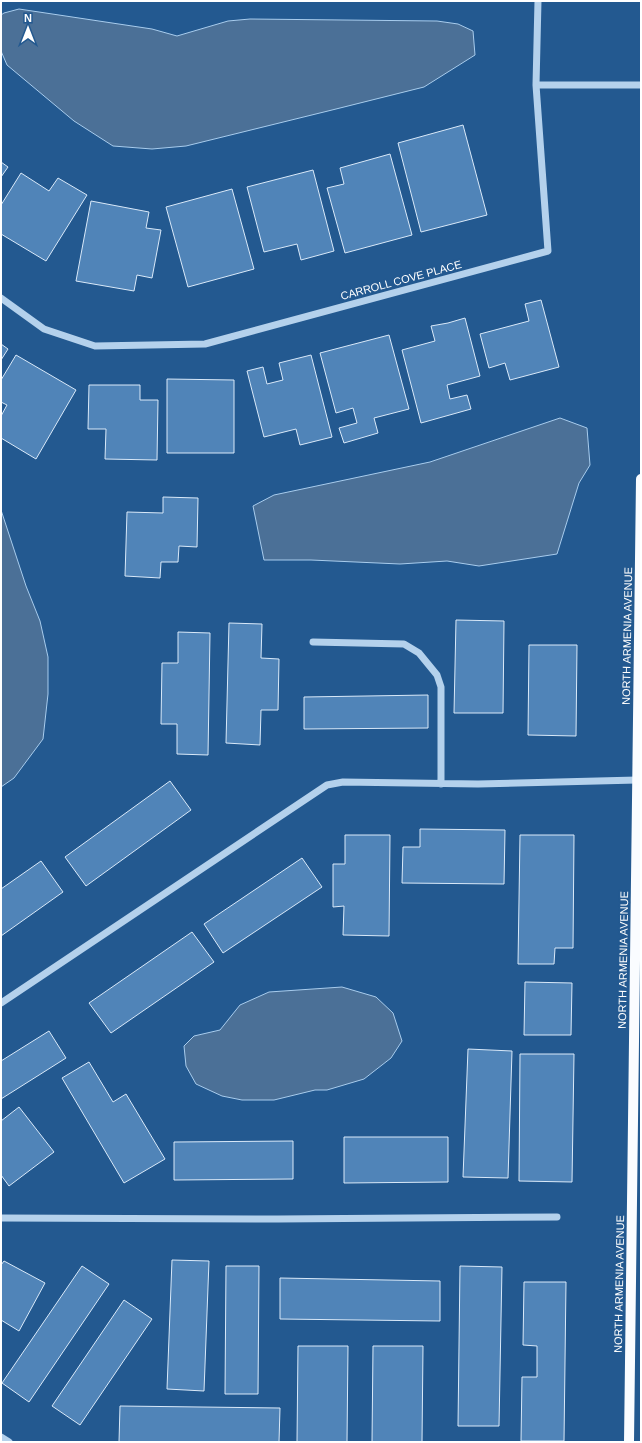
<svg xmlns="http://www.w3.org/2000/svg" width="642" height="1443" viewBox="0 0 642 1443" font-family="Helvetica,sans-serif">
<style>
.water{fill:#4b7097;stroke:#a8cced}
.building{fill:#5084b8;stroke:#d9e9f9}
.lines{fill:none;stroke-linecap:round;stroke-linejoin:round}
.minor{stroke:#b4d1ec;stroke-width:7}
.major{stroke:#fafcff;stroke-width:10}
.labels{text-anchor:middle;stroke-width:4;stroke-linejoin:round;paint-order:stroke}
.street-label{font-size:11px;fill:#fff;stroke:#235990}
</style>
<rect width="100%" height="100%" fill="#235990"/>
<path class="water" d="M 19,9 L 152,29 L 177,36 L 228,21 L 250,19 L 437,21 L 458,24 L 473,31 L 475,55 L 424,87 L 332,110 L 186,146 L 152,149 L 113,146 L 74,121 L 7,65 L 1,51 L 1,15 L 4,13 Z
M 560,418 L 587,428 L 590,465 L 579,483 L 557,554 L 479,566 L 447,561 L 400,564 L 311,560 L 264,560 L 253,506 L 274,495 L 430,462 Z
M 1,510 L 26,586 L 40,621 L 48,657 L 48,694 L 43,739 L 14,778 L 1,787 Z
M 342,987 L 376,997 L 393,1013 L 402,1041 L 391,1058 L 364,1079 L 327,1090 L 315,1090 L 274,1100 L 242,1100 L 222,1096 L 196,1084 L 186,1066 L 184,1046 L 194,1036 L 220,1030 L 240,1005 L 269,992 Z"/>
<path class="building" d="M 463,125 L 487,215 L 421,232 L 398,143 Z
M 390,154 L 412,235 L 345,253 L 327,188 L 344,184 L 340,168 Z
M 1,162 L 8,167 L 1,177 Z
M 313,170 L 334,251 L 301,260 L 297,244 L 264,252 L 247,187 Z
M 21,173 L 49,191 L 58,178 L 87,195 L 46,261 L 1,234 L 1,205 Z
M 232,189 L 254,269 L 188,287 L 166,207 Z
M 91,201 L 149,212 L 146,228 L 161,230 L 152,278 L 137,275 L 134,291 L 76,281 Z
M 541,300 L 559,367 L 510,380 L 505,363 L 489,368 L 480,334 L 529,321 L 525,304 Z
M 465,318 L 480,376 L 447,385 L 450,399 L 467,395 L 471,409 L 421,423 L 402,350 L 435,341 L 431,326 L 448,323 Z
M 389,335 L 409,409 L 374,418 L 378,433 L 344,443 L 339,428 L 357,423 L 353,408 L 336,413 L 320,353 Z
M 1,344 L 8,349 L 1,360 Z
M 16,355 L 76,390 L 36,459 L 1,438 L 1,416 L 7,405 L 1,402 L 1,380 Z
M 311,355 L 332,437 L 300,445 L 296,429 L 264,437 L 247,371 L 263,367 L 267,384 L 283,380 L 279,363 Z
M 167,379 L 234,380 L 234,453 L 167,453 Z
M 89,385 L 140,385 L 140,400 L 158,400 L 157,460 L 105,459 L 106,429 L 88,429 Z
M 163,497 L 198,498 L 197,547 L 179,546 L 178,562 L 161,562 L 160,578 L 125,576 L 127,512 L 163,513 Z
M 456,620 L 504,621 L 503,713 L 454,713 Z
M 229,623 L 262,624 L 261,658 L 279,659 L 278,710 L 261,710 L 260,745 L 226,743 Z
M 178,632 L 210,633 L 208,755 L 177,754 L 177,724 L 161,724 L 162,663 L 178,663 Z
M 529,645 L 577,645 L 576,736 L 528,735 Z
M 428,695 L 428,728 L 304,729 L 304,697 Z
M 170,781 L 191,810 L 86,886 L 65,857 Z
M 420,829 L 505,830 L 504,884 L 402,883 L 403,847 L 420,847 Z
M 345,835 L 390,835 L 389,936 L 343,935 L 344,906 L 333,907 L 333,864 L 345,864 Z
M 520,835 L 574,835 L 573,948 L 555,948 L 554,964 L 518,964 Z
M 302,858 L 322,887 L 223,953 L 204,924 Z
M 41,861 L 63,892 L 1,936 L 1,889 Z
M 192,932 L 214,962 L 111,1033 L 89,1003 Z
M 525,982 L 572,983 L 571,1035 L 524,1035 Z
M 49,1031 L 66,1058 L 1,1099 L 1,1061 Z
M 468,1049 L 512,1051 L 508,1178 L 463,1177 Z
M 520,1054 L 574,1054 L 572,1182 L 519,1181 Z
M 89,1062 L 113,1102 L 126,1094 L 165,1159 L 124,1183 L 62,1078 Z
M 19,1107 L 54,1152 L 9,1186 L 1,1175 L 1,1121 Z
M 344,1137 L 448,1137 L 448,1182 L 344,1183 Z
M 293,1141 L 293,1179 L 174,1180 L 174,1142 Z
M 172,1260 L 209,1261 L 204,1391 L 167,1389 Z
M 4,1261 L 45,1283 L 19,1331 L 1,1320 L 1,1265 Z
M 82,1266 L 109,1284 L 29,1402 L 2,1383 Z
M 226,1266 L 259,1266 L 258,1394 L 225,1394 Z
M 460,1266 L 502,1267 L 499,1426 L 458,1426 Z
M 280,1278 L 440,1281 L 440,1321 L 280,1319 Z
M 524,1282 L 566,1282 L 564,1441 L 521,1441 L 522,1377 L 537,1377 L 537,1346 L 523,1345 Z
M 124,1300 L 152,1319 L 80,1425 L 52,1406 Z
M 298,1346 L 348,1346 L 347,1442 L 297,1442 Z
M 373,1346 L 423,1346 L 422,1442 L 372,1442 Z
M 120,1406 L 280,1408 L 279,1442 L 119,1442 Z"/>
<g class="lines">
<path class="minor" d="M 536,85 L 641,85
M 1,298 L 44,329 L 95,346 L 205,344 L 548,251 L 536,85 L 538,1
M 313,642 L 404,644 L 419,653 L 437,675 L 441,687 L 441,784
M 1,1003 L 327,785 L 343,782 L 478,784 L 637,780
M 1,1218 L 278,1219 L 557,1217
M 1,1437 L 9,1442"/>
<path class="major" d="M 629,1442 L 641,479"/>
</g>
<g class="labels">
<g class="street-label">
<text transform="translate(401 280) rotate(-15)" y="4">CARROLL COVE PLACE</text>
<text transform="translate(627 636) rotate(-89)" y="4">NORTH ARMENIA AVENUE</text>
<text transform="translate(623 960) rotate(-89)" y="4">NORTH ARMENIA AVENUE</text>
<text transform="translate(619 1284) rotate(-89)" y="4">NORTH ARMENIA AVENUE</text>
</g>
</g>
<rect width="642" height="1443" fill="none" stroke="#ffffff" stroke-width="4"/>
<g transform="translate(28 28)" stroke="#235990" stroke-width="3" paint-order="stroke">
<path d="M0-3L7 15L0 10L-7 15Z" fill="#ffffff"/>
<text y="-6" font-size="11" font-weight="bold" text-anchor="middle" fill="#ffffff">N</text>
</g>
</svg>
